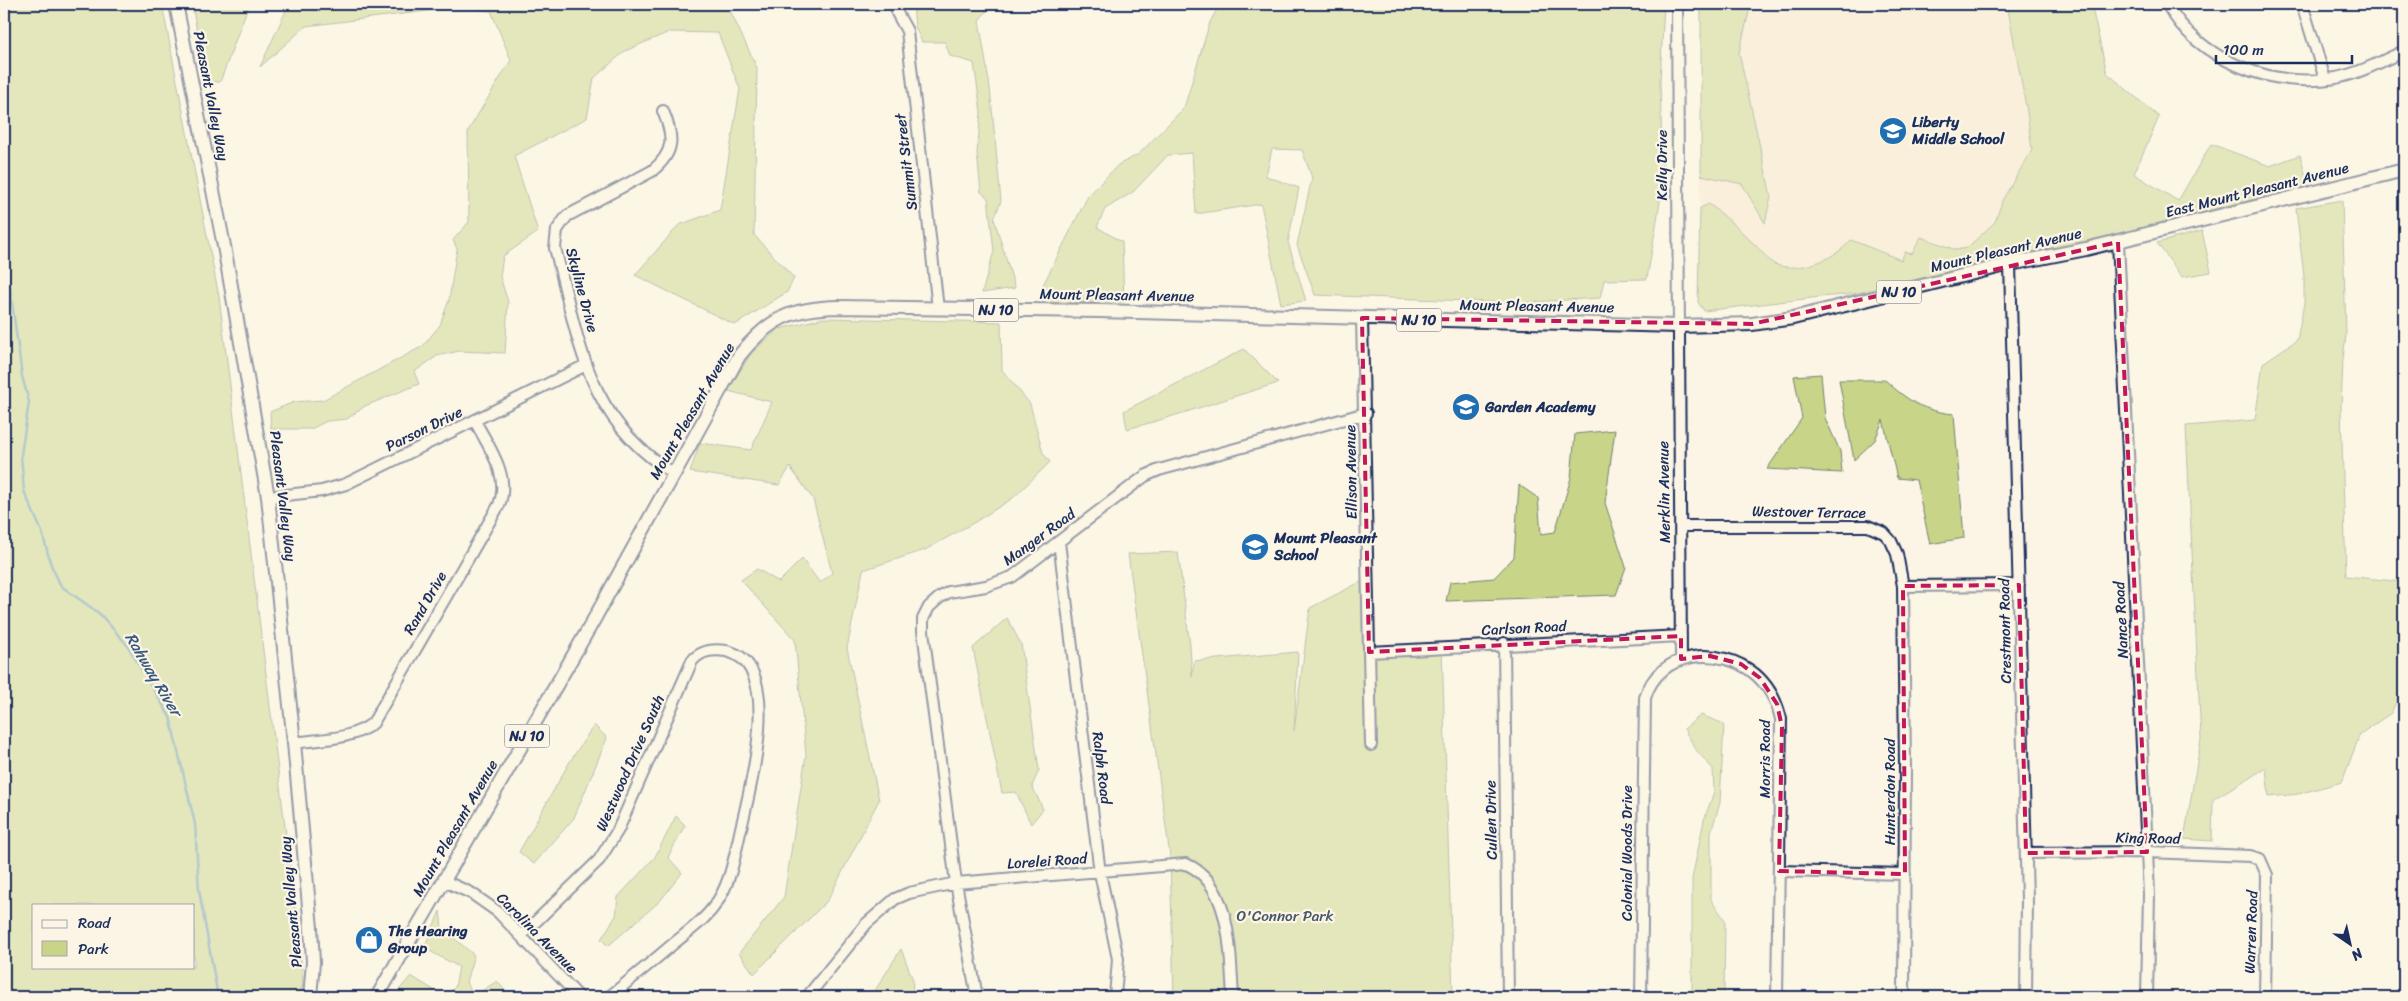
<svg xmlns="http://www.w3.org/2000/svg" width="2408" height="1001" viewBox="0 0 2408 1001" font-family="Sriracha,sans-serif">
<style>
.built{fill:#f5e7ce}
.green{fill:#c8d488;stroke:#728273;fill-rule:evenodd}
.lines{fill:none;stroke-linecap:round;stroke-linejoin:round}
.stream{stroke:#5d94b0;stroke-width:2.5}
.minor-casing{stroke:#1b2f5e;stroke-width:14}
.major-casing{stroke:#1b2f5e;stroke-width:16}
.minor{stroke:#fcf5e5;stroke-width:10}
.major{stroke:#fcf5e5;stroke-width:12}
.marked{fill:none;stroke:#c2185b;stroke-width:4;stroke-dasharray:10 6;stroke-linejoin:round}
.labels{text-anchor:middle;stroke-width:4.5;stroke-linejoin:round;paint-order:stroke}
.shield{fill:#fcf5e5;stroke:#5e6a86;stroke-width:1}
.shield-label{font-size:14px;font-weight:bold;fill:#1b2f5e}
.street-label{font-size:15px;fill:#1b2f5e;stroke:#fcf5e5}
.poi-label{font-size:15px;font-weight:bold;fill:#1b2f5e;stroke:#fcf5e5;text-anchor:start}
.park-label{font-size:15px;fill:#465868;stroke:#fcf5e5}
.water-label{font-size:16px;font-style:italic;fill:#365980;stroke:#fcf5e5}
</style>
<rect width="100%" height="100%" fill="#fcf5e5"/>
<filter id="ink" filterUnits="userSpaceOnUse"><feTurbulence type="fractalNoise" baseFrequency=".02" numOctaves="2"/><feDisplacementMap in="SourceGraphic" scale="10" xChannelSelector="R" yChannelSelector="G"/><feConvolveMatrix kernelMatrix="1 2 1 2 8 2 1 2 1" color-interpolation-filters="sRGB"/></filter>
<g filter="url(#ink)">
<path class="built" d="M 1751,4 L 2007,4 L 2027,112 L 2032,150 L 2003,199 L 1995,222 L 1967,248 L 1956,250 L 1921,237 L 1912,254 L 1901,260 L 1851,240 L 1844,248 L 1820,262 L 1801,267 L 1774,264 L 1723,214 L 1709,204 L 1700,208 L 1701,175 L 1742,184 L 1765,222 L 1771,196 L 1739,53 Z"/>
<path class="green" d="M 4,4 L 162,4 L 219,297 L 300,947 L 303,982 L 300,997 L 4,997 ZM 34,905 L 194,905 L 194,967 L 34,967 Z
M 192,4 L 249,4 L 220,82 L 206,82 Z
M 289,4 L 727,4 L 757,68 L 754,235 L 794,278 L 787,292 L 735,325 L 635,275 L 679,225 L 720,210 L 740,89 L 718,33 L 669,32 L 625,51 L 594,78 L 587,118 L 514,156 L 538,232 L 503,256 L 500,277 L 508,302 L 505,353 L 459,351 L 437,356 L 414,372 L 419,384 L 365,406 L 347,419 L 327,421 L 311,429 L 271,429 L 270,412 L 294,402 L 323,400 L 423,346 L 440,325 L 449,300 L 457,249 L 453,240 L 469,222 L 468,131 L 511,60 L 491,11 L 460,7 L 306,26 L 260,67 Z
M 913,4 L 993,4 L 979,20 L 990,88 L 1001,201 L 994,219 L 1015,288 L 982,293 L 994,251 L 988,198 L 981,192 L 977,153 L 981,112 L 974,63 L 950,56 L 945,42 L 922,42 L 915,27 Z
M 1220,4 L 1664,4 L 1660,82 L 1663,184 L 1647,279 L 1604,280 L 1600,298 L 1518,303 L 1315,295 L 1297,245 L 1312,178 L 1302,150 L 1272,149 L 1266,176 L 1299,188 L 1288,242 L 1306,301 L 1281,304 L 1261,204 L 1196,214 L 1192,153 L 1168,155 L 1133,192 L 1105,209 L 1097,227 L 1122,242 L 1124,302 L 1040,303 L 1041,289 L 1088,196 L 1118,165 L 1139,154 L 1184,108 L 1210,22 Z
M 1701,4 L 1751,4 L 1739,53 L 1771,196 L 1765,223 L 1742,184 L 1701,175 Z
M 2007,4 L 2091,4 L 2107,73 L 2159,117 L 2134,174 L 2178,201 L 2211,144 L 2270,166 L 2300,155 L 2309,188 L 2168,225 L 2061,246 L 1853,294 L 1820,297 L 1704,311 L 1698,302 L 1700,208 L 1709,204 C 1727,217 1742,232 1758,248 C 1762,252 1769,261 1774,264 C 1799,274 1836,259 1851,240 L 1901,260 L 1905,252 L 1912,254 L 1921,237 L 1956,250 L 1967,248 L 1995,222 L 2003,199 L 2032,150 L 2027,112 Z
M 2342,200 L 2346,335 L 2343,359 L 2341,408 L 2346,576 L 2403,582 L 2404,579 L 2404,685 L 2391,713 L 2360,734 L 2342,782 L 2298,794 L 2269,797 L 2266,768 L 2213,799 L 2212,841 L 2184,839 L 2201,739 L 2186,426 L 2255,420 L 2263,363 L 2297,340 L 2304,303 L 2304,277 L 2296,208 Z
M 2202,231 L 2211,272 L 2182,277 L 2157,243 Z
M 823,318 L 1001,322 L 1002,370 L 1030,404 L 1043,453 L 1050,462 L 1013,498 L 975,522 L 925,550 L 863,570 L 847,648 L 879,800 L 828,900 L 754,974 L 739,953 L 784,897 L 806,755 L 795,640 L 741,580 L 757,569 L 779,582 L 802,559 L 820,583 L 832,573 L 813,499 L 790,467 L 779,485 L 690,472 L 700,443 L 751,450 L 772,402 L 728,391 L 751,353 L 779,329 Z
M 1244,349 L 1278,383 C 1227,398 1178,416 1127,429 L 1124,411 Z
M 1821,374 L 1825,418 L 1840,451 L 1842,473 L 1767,469 L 1802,418 L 1794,376 Z
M 1839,380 L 1885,380 C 1908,401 1923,411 1954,414 L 1964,538 L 1930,544 L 1916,480 L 1897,478 L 1883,420 L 1875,440 L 1854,460 Z
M 1615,430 L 1605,503 L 1626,567 L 1616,595 L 1446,601 L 1450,582 L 1494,578 L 1514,557 L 1519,485 L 1538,498 L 1541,534 L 1555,532 L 1571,478 L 1575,434 Z
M 1178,552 L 1190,646 L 1192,677 L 1194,661 L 1298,652 L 1294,731 L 1310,608 L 1368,578 L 1369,652 L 1442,648 L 1453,997 L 1174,997 L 1170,856 L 1128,554 Z
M 1007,618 L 1021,644 L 1039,770 L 1032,786 L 1043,809 L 1031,824 L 1016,792 L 1002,793 L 973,648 Z
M 1701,715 L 1724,724 L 1720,803 L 1711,832 L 1711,900 L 1725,920 L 1724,997 L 1692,997 L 1692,879 L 1704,820 L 1714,792 L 1713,769 L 1697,751 L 1684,729 Z
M 594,725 L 607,738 L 574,818 L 534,864 L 519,852 L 569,763 Z
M 676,816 L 685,825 L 668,857 L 682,873 L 660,901 L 608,946 L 601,939 L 616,916 L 618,897 L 655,857 Z
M 440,911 L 442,928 L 474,955 L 466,982 L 474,996 L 497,981 L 510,997 L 406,997 L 399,990 L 411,976 L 445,997 L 455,987 L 459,967 L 424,948 Z
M 901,949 L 913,980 L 912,997 L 871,997 Z"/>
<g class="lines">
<path class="stream" d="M 4,244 L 22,376 L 29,402 L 21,455 L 24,491 L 42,532 L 51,565 L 61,586 L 100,614 L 128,646 L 170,717 L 195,824 L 199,890 L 218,997"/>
<defs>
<path id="minor" d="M 1677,4 L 1681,659
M 2167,4 C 2199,61 2273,89 2336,78 C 2361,73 2382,61 2404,51
M 2302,4 L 2325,79
M 897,13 L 907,31 L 938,309
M 663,111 C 674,137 675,152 652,171 L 567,216 L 557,230 L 555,248 C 579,340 586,421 675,474
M 2118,242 L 2149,894 L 2147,997
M 2010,264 L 2027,899 L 2026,997
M 1362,318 L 1371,745
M 268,497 L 322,491 L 346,484 L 586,365
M 1680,526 L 1868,526 L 1884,533 L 1891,541 L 1897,554 L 1903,586 L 1905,767 L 1904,997
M 1059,542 L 1100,873 L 1118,959 L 1115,997
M 1903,586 L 2019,585
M 1504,643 L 1508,997
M 1369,652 L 1681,636
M 294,743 C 320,739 352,740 373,723 L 499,505 C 511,476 488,446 475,421
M 2026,853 L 2147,852 L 2250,856 L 2260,859 L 2267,875 L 2265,997
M 1779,871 L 1905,874
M 444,881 L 471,893 L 498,912 L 579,997
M 522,935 L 599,860 L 618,830 L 692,661 C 701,650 713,649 726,651 C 784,662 751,784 743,820 C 736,847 733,876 719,899 C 708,918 689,931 673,944 C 652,962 630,980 609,997
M 807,997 L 866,924 L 895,899 L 909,893 L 956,883 L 1186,864 C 1232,883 1230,955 1233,997
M 977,997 L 956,883 L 923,631 L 923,619 L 929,607 L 939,598 L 949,592 L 986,586 L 1012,577 L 1145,476 L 1159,470 L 1366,413
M 1641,997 L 1645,698 C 1659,650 1720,645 1755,674 C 1769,686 1777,702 1781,719 L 1777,997"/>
<path id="major" d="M 176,4 L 224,246 L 268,497 L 294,743 L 311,928 L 313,962 L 310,997
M 377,997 L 592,623 L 739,356 C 769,318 792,308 839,307 L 1099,311 L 1678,326 L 1752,324 L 1793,318 L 2010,264 L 2086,249 L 2404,170"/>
</defs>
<use href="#minor" class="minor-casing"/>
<use href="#major" class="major-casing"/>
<use href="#minor" class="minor"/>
<use href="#major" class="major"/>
</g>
</g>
<path d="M0 0H2408V1001H0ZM 2118,242 L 2147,852 L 2026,853 L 2019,585 L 1903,586 L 1905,874 L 1779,871 L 1782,727 L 1777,704 L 1760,678 L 1741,664 L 1710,656 L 1681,659 L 1681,636 L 1369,652 L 1362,318 L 1752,324 Z" fill="#fcf5e5" fill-opacity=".55" fill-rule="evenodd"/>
<path class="marked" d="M 2118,242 L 2147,852 L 2026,853 L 2019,585 L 1903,586 L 1905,874 L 1779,871 L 1782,727 L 1777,704 L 1760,678 L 1741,664 L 1710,656 L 1681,659 L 1681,636 L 1369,652 L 1362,318 L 1752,324 Z"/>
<defs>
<symbol id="school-disc" viewBox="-11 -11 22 22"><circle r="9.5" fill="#1f6fb2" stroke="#fcf5e5"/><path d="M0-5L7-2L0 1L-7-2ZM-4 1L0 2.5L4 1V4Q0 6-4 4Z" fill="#fff"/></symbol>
<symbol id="shop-disc" viewBox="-11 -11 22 22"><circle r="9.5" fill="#1f6fb2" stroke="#fcf5e5"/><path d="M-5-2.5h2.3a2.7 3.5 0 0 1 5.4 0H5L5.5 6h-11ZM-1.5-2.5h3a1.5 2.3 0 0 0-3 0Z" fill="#fff"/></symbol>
</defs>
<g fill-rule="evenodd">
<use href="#school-disc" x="1877" y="115" width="32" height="32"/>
<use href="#school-disc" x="1450" y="391" width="32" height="32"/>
<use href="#school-disc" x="1239" y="531" width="32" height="32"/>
<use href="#shop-disc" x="353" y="924" width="32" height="32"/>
</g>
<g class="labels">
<g class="shield">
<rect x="1876.5" y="280.5" width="45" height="23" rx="4"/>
<rect x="973.5" y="298.5" width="45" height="23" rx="4"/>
<rect x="1396.5" y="308.5" width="45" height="23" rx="4"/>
<rect x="504.5" y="724.5" width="45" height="23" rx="4"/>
</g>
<g class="shield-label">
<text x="1899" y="297">NJ 10</text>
<text x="996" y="315">NJ 10</text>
<text x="1419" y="325">NJ 10</text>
<text x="527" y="741">NJ 10</text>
</g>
<g class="street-label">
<text transform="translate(211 96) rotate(79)" y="5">Pleasant Valley Way</text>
<text transform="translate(906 162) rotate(-97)" y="5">Summit Street</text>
<text transform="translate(1662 165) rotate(-90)" y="5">Kelly Drive</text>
<text transform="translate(2257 190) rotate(-14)" y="5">East Mount Pleasant Avenue</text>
<text transform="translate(2006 250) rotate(-13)" y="5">Mount Pleasant Avenue</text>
<text transform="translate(582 290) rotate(75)" y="5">Skyline Drive</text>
<text transform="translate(1117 295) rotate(1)" y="5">Mount Pleasant Avenue</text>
<text transform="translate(1537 306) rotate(1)" y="5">Mount Pleasant Avenue</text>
<text transform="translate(692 411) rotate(-60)" y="5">Mount Pleasant Avenue</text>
<text transform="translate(424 429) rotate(-26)" y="5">Parson Drive</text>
<text transform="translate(1351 472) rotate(-91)" y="5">Ellison Avenue</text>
<text transform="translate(1664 492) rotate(-91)" y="5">Merklin Avenue</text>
<text transform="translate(283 496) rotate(83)" y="5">Pleasant Valley Way</text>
<text transform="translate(1809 512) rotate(1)" y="5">Westover Terrace</text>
<text transform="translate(1039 537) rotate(-36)" y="5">Manger Road</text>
<text transform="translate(425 603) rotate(-60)" y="5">Rand Drive</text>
<text transform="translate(2121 620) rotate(-93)" y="5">Nance Road</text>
<text transform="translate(1524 628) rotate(-3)" y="5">Carlson Road</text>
<text transform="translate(2005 631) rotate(-91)" y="5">Crestmont Road</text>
<text transform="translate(1765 759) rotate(-90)" y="5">Morris Road</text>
<text transform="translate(630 763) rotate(-66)" y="5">Westwood Drive South</text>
<text transform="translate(1102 768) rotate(83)" y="5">Ralph Road</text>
<text transform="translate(1890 792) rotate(-90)" y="5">Hunterdon Road</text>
<text transform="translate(1491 820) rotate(-91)" y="5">Cullen Drive</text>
<text transform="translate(455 828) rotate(-60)" y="5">Mount Pleasant Avenue</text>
<text transform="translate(2148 838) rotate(1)" y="5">King Road</text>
<text transform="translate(1627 853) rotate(-90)" y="5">Colonial Woods Drive</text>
<text transform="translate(1047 861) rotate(-4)" y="5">Lorelei Road</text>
<text transform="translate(291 902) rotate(-95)" y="5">Pleasant Valley Way</text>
<text transform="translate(2251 932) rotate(-88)" y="5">Warren Road</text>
<text transform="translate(537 933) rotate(45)" y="5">Carolina Avenue</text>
</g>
<g class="poi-label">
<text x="1912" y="127">Liberty<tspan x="1912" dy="17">Middle School</tspan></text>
<text x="1485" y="412">Garden Academy</text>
<text x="1274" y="543">Mount Pleasant<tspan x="1274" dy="17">School</tspan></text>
<text x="388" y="936">The Hearing<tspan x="388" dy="17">Group</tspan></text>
</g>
<g class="park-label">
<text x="1285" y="921">O'Connor Park</text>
</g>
<g class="water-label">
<text transform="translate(154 674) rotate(59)" y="6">Rahway River</text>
</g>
</g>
<rect width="2408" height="1001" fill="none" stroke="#fcf5e5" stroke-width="20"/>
<rect x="10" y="10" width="2388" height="981" fill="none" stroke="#1b2f5e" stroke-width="2" filter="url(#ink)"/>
<rect x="32" y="904" width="162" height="65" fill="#fcf5e5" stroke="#a2a6af"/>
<rect x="42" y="920" width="25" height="8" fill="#fcf5e5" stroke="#a2a6af"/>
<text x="78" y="928" font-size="15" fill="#1b2f5e">Road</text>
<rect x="42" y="941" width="25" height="15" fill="#c8d488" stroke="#a2a6af"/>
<text x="78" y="954" font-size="15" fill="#1b2f5e">Park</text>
<g transform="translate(2350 944) rotate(146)" stroke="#fcf5e5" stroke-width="4" paint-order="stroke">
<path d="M0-4L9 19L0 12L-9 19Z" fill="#1b2f5e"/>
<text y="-8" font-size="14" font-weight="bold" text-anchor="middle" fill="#1b2f5e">N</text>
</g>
<path d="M2216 55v8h136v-8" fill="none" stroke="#1b2f5e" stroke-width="2.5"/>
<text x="2223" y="55" font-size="15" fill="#1b2f5e" stroke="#fcf5e5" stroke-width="4" paint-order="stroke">100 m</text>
</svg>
